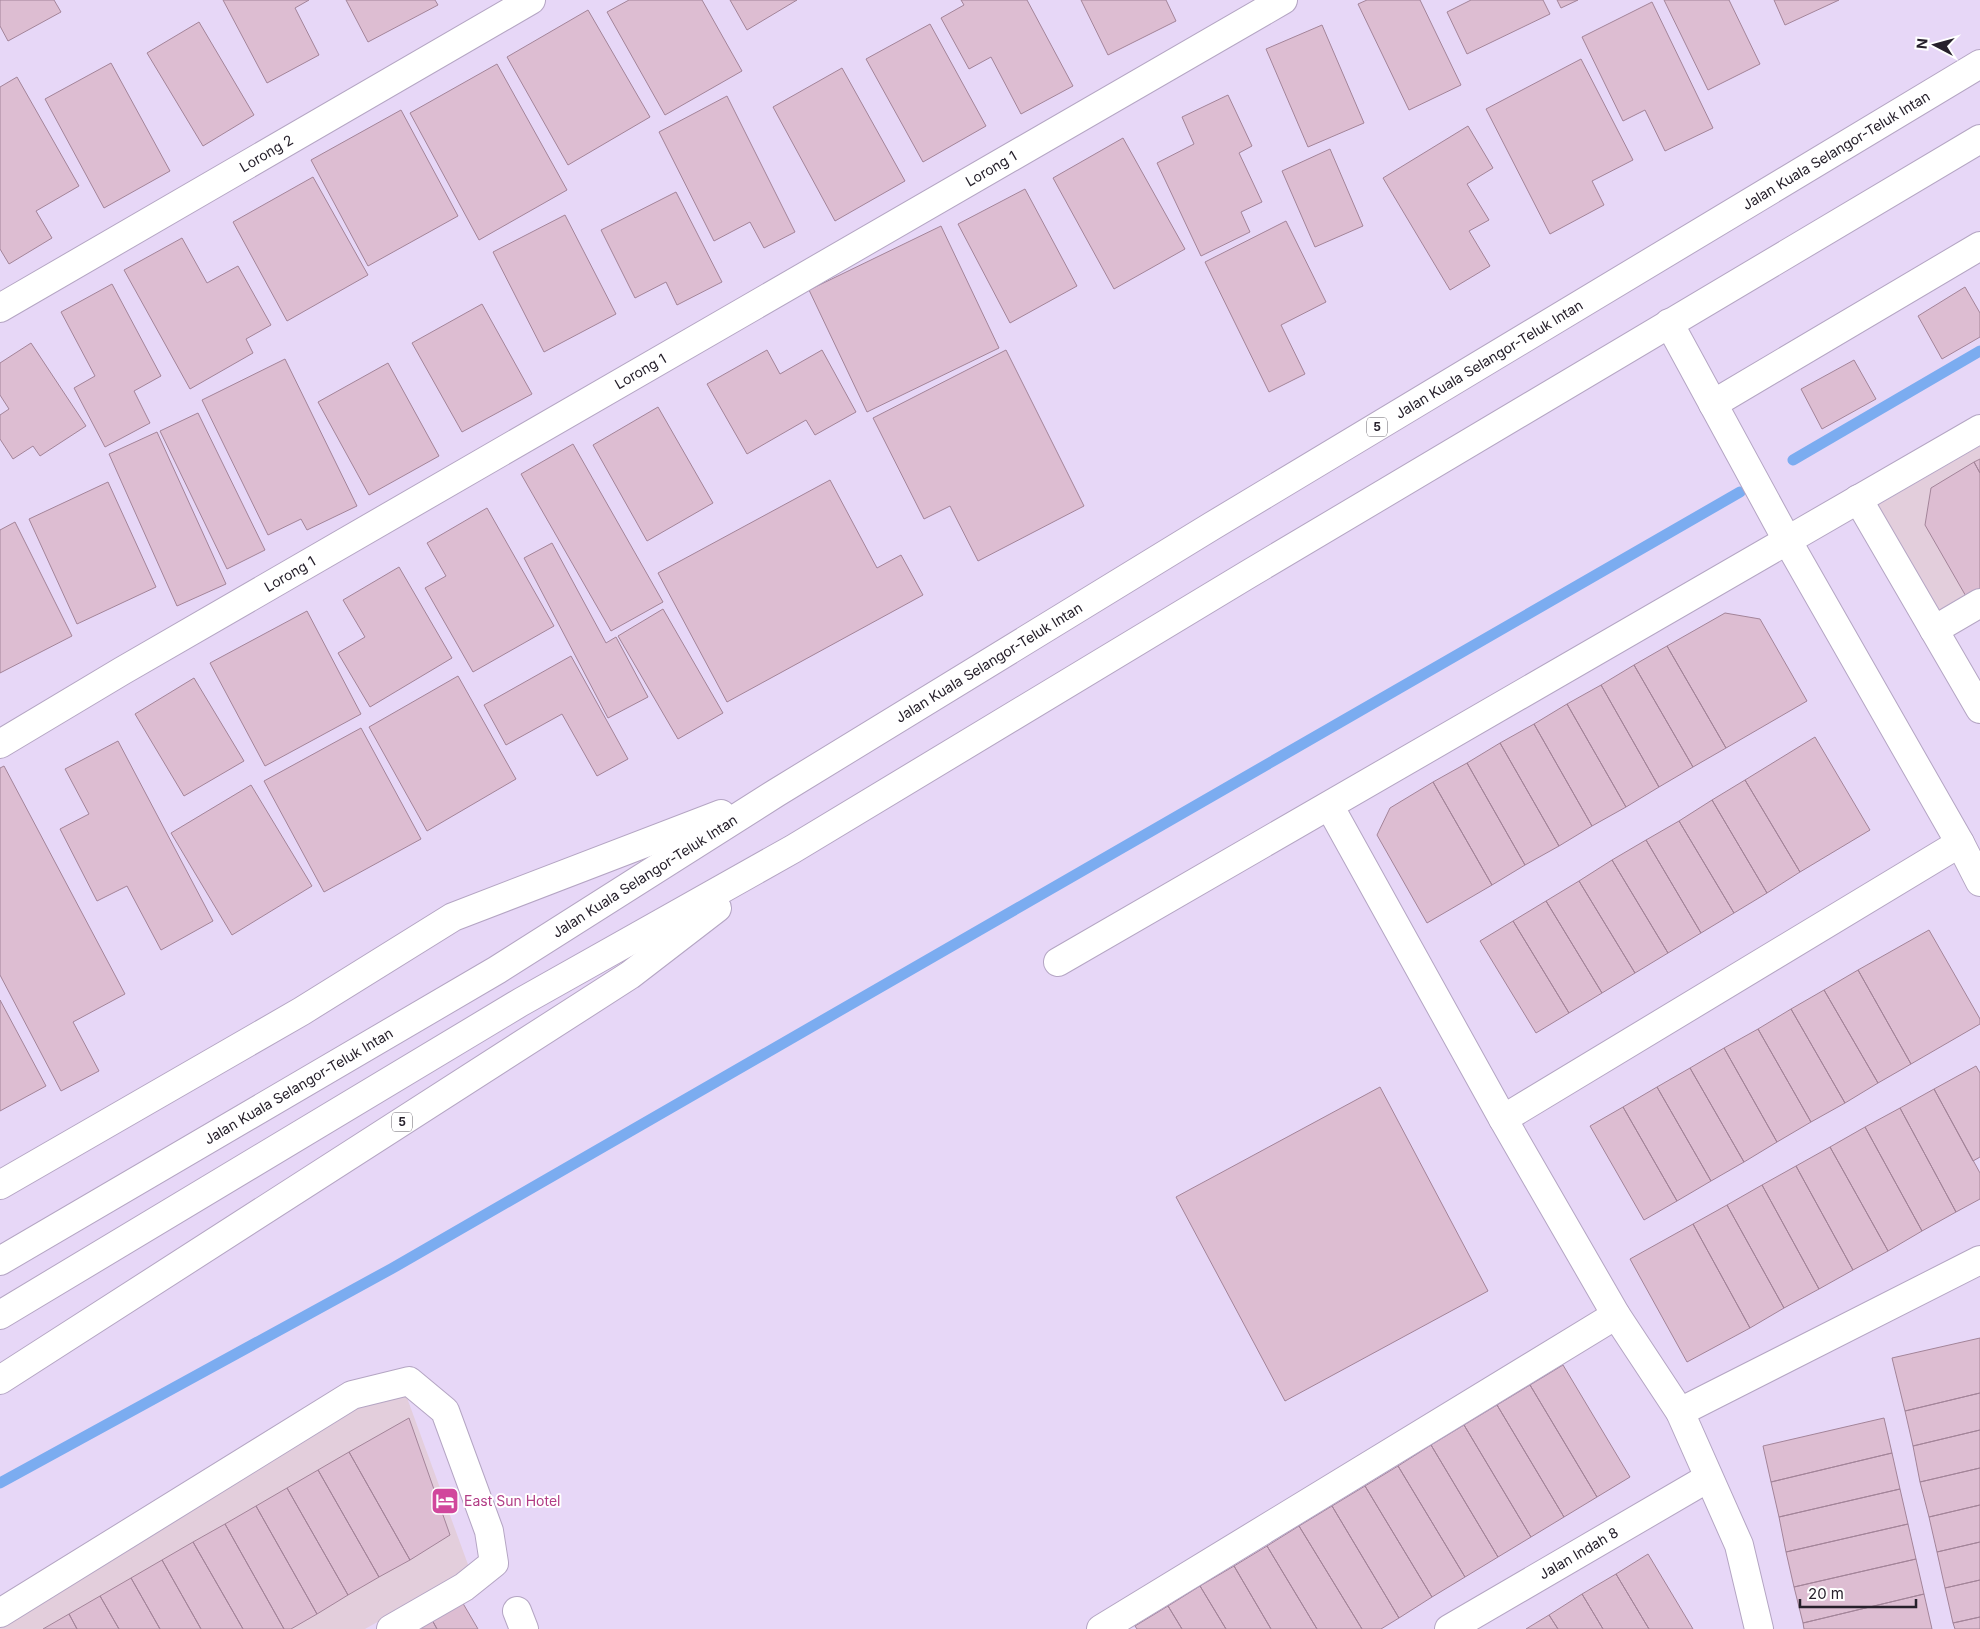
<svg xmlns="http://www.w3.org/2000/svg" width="1980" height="1629" viewBox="0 0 1980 1629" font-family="Inter,sans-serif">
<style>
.commercial{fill:#e3cedc}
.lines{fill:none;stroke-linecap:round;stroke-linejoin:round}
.stream{stroke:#7bacf0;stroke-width:11}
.building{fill:#ddbdd2;stroke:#a38499}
.minor-casing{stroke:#b4a5c3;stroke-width:30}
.highway-casing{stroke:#b4a5c3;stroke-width:30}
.minor{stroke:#fff;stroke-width:28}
.highway{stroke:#fff;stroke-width:28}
.labels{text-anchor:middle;stroke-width:4;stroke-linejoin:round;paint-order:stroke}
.shield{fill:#fff;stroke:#67636b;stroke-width:1}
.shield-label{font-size:12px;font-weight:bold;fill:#26202b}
.street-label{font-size:14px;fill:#26202b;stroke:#fff}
.hotel-label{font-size:14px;fill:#b23c85;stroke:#fff;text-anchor:start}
</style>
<rect width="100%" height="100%" fill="#e7d7f7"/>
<path class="commercial" d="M 1980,446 L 1980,592 L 1940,615 L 1878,505 Z
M 406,1395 L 470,1570 L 365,1629 L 0,1629 L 0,1625 L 352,1410 Z"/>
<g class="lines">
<path class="stream" d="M 1793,460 L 1980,351
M 0,1483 L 391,1269 L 1740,492"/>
</g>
<path class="building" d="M 0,0 L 54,0 L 61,12 L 8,41 L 0,26 Z
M 223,0 L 309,0 L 295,8 L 319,55 L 267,83 Z
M 346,0 L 435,0 L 438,5 L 368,42 Z
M 629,0 L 702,0 L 742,71 L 665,115 L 607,12 Z
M 730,0 L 797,0 L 747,30 Z
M 961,0 L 1027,0 L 1073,86 L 1021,114 L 991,57 L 969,69 L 941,18 L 964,5 Z
M 1081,0 L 1166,0 L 1176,21 L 1108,55 Z
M 1367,0 L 1420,0 L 1461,85 L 1409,110 L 1358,4 Z
M 1471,0 L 1543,0 L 1550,14 L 1467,54 L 1447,12 Z
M 1557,0 L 1578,0 L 1561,8 Z
M 1664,0 L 1729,0 L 1760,64 L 1708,90 Z
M 1774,0 L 1839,0 L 1785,25 Z
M 1652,2 L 1713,128 L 1665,151 L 1645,110 L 1623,121 L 1582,37 Z
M 588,10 L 650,117 L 568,165 L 507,57 Z
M 199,22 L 254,115 L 203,146 L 147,53 Z
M 930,24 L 986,126 L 923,162 L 866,59 Z
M 1322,25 L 1364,123 L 1308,147 L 1266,49 Z
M 1581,59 L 1633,160 L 1592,181 L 1604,205 L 1550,234 L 1486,109 Z
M 111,63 L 170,171 L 104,208 L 45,99 Z
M 497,64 L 567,190 L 479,240 L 410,113 Z
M 842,68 L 905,181 L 835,221 L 773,107 Z
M 17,77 L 79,186 L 36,211 L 52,238 L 9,264 L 0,249 L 0,87 Z
M 1228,95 L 1252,146 L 1239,153 L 1262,202 L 1241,212 L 1250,232 L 1201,256 L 1157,163 L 1194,144 L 1182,117 Z
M 727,96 L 795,232 L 764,248 L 750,222 L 714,241 L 659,132 Z
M 401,110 L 458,216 L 368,266 L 311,160 Z
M 1468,126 L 1493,168 L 1467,184 L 1489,220 L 1469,231 L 1490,266 L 1450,290 L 1383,178 Z
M 1123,138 L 1185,249 L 1114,289 L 1053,178 Z
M 1330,149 L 1363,226 L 1315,247 L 1282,171 Z
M 313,177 L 368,275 L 287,321 L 233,222 Z
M 1025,189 L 1077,286 L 1010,323 L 958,224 Z
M 676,192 L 722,282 L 677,305 L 666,282 L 635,298 L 601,230 Z
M 565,215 L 616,314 L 544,352 L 493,252 Z
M 1286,221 L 1326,302 L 1281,325 L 1305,374 L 1269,392 L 1205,262 Z
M 941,226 L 999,348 L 867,412 L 809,290 Z
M 182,238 L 207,283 L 238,266 L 271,325 L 246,339 L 253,353 L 190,389 L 124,270 Z
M 112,284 L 161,376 L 134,391 L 150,423 L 105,447 L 74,388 L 95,376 L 61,312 Z
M 1965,287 L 1980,313 L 1980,337 L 1942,359 L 1918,316 Z
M 482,304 L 532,394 L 462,432 L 412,343 Z
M 31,343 L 86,426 L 40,456 L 33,446 L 13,459 L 0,439 L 0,415 L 9,409 L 0,395 L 0,363 Z
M 767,350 L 780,374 L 822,350 L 856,412 L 815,435 L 806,420 L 747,454 L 707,384 Z
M 1006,350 L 1084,506 L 978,561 L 950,506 L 924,519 L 873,418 Z
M 285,359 L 357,506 L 307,530 L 301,519 L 268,535 L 202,400 Z
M 1854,360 L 1876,399 L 1822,429 L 1801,389 Z
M 388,363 L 439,456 L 369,495 L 318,402 Z
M 658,407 L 713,503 L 647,541 L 593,445 Z
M 198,413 L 265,550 L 227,569 L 160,431 Z
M 157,432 L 226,584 L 177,606 L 109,454 Z
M 573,444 L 663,602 L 611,631 L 521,474 Z
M 1980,459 L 1980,473 L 1974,462 Z
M 1974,462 L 1980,473 L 1980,600 L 1971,605 L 1925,525 L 1931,488 Z
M 830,480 L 877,568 L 901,555 L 923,595 L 727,702 L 658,573 Z
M 108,482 L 156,587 L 77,624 L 29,519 Z
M 487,508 L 554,626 L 473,672 L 425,588 L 446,576 L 427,543 Z
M 15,522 L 72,636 L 0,673 L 0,530 Z
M 552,543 L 606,643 L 616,637 L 648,697 L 608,718 L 524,558 Z
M 399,567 L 452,658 L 370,707 L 338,653 L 365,637 L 343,600 Z
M 663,609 L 723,713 L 678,739 L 618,636 Z
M 307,611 L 361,714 L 265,766 L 210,663 Z
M 1725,613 L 1760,619 L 1807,701 L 1726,748 L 1667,646 Z
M 1667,646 L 1726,748 L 1693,767 L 1634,665 Z
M 571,656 L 628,759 L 597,776 L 562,714 L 506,745 L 484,705 Z
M 1634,665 L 1693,767 L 1659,787 L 1601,685 Z
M 458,676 L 516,779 L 427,831 L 369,727 Z
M 194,678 L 244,761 L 184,796 L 135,714 Z
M 1601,685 L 1659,787 L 1626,807 L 1567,704 Z
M 1567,704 L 1626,807 L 1592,826 L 1534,724 Z
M 1534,724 L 1592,826 L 1559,846 L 1500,743 Z
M 361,728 L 421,839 L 324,892 L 264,781 Z
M 1815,737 L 1870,830 L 1800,872 L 1745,780 Z
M 118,741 L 213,921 L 161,950 L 127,886 L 97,901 L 60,829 L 89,814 L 65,769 Z
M 1500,743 L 1559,846 L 1525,865 L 1467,763 Z
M 1467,763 L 1525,865 L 1492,885 L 1433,782 Z
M 4,766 L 125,994 L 73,1022 L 99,1071 L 61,1091 L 0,975 L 0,768 Z
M 1745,780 L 1800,872 L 1767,893 L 1712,800 Z
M 1433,782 L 1492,885 L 1427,923 L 1377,835 L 1390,808 Z
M 251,785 L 312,886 L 232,935 L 171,833 Z
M 1712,800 L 1767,893 L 1734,913 L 1679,821 Z
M 1679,821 L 1734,913 L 1701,933 L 1646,840 Z
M 1646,840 L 1701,933 L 1668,953 L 1612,860 Z
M 1612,860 L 1668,953 L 1635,973 L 1579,881 Z
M 1579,881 L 1635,973 L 1602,993 L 1546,901 Z
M 1546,901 L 1602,993 L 1569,1013 L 1513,921 Z
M 1513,921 L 1569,1013 L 1536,1033 L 1480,941 Z
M 1929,930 L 1980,1019 L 1980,1024 L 1911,1064 L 1858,970 Z
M 1858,970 L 1911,1064 L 1878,1083 L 1824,990 Z
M 1824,990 L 1878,1083 L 1845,1103 L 1791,1009 Z
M 0,1000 L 46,1086 L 0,1111 Z
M 1791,1009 L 1845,1103 L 1811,1122 L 1758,1029 Z
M 1758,1029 L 1811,1122 L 1777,1142 L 1724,1048 Z
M 1724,1048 L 1777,1142 L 1744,1162 L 1690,1068 Z
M 1976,1066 L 1980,1073 L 1980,1157 L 1973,1161 L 1934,1089 Z
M 1690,1068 L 1744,1162 L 1711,1181 L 1657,1087 Z
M 1380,1087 L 1488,1291 L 1285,1401 L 1176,1197 Z
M 1657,1087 L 1711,1181 L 1677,1201 L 1623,1107 Z
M 1934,1089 L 1980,1173 L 1980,1199 L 1956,1212 L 1900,1108 Z
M 1623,1107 L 1677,1201 L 1644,1220 L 1590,1126 Z
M 1900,1108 L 1956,1212 L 1922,1231 L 1865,1127 Z
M 1865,1127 L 1922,1231 L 1888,1251 L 1830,1147 Z
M 1830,1147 L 1888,1251 L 1853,1270 L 1796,1166 Z
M 1796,1166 L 1853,1270 L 1819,1289 L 1762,1185 Z
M 1762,1185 L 1819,1289 L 1784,1308 L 1727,1205 Z
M 1727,1205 L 1784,1308 L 1750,1328 L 1693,1224 Z
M 1693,1224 L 1750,1328 L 1687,1362 L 1630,1259 Z
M 1980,1338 L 1980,1393 L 1905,1411 L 1892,1358 Z
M 1563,1365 L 1630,1477 L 1597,1497 L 1530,1385 Z
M 1530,1385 L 1597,1497 L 1564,1517 L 1497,1405 Z
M 1980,1393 L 1980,1430 L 1913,1446 L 1905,1411 Z
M 1497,1405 L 1564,1517 L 1531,1537 L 1464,1425 Z
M 409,1418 L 450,1535 L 410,1560 L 349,1452 Z
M 1884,1418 L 1892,1453 L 1771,1482 L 1763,1446 Z
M 1464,1425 L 1531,1537 L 1498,1557 L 1431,1445 Z
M 1980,1430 L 1980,1468 L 1920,1482 L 1913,1446 Z
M 1431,1445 L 1498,1557 L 1465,1577 L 1398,1466 Z
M 349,1452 L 410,1560 L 379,1577 L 318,1470 Z
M 1892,1453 L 1900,1489 L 1779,1517 L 1771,1482 Z
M 1398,1466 L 1465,1577 L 1432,1597 L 1365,1486 Z
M 1980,1468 L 1980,1505 L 1929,1517 L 1920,1482 Z
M 318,1470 L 379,1577 L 348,1595 L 287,1488 Z
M 1365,1486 L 1432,1597 L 1399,1618 L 1332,1506 Z
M 287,1488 L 348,1595 L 317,1614 L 256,1506 Z
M 1900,1489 L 1908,1524 L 1786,1552 L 1779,1517 Z
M 1980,1505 L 1980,1542 L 1937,1552 L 1929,1517 Z
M 256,1506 L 317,1614 L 291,1629 L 284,1629 L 225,1524 Z
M 1332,1506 L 1399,1618 L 1381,1629 L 1362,1629 L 1299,1526 Z
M 225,1524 L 284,1629 L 243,1629 L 193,1542 Z
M 1908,1524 L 1916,1559 L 1794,1587 L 1786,1552 Z
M 1299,1526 L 1362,1629 L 1317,1629 L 1267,1546 Z
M 193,1542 L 243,1629 L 201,1629 L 162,1560 Z
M 1980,1542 L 1980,1580 L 1945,1588 L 1937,1552 Z
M 1267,1546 L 1317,1629 L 1271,1629 L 1234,1566 Z
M 1648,1554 L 1693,1629 L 1649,1629 L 1616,1574 Z
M 1916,1559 L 1924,1594 L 1803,1623 L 1794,1587 Z
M 162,1560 L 201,1629 L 160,1629 L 131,1578 Z
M 1234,1566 L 1271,1629 L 1226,1629 L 1200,1586 Z
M 1616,1574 L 1649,1629 L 1603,1629 L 1582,1594 Z
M 131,1578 L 160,1629 L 119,1629 L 100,1596 Z
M 1980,1580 L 1980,1617 L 1953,1623 L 1945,1588 Z
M 1200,1586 L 1226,1629 L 1182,1629 L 1168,1606 Z
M 1582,1594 L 1603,1629 L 1558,1629 L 1549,1615 Z
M 1924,1594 L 1932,1629 L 1804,1629 L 1803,1623 Z
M 100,1596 L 119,1629 L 77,1629 L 69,1614 Z
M 461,1600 L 478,1629 L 437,1629 L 431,1618 Z
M 1168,1606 L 1182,1629 L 1137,1629 L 1135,1626 Z
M 69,1614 L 77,1629 L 43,1629 Z
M 1549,1615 L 1558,1629 L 1526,1629 Z
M 1980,1617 L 1980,1629 L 1955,1629 L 1953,1623 Z
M 431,1618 L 437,1629 L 411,1629 Z"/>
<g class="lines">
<defs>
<g id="minor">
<path id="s1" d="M 0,308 L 531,0"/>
<path d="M 1669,323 L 1787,540 L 1960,843 L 1980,882"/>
<path d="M 1713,404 L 1980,246"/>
<path d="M 1858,499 L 1980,709"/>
<path d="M 1934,630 L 1980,603"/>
<path id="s2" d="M 0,744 L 122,671 L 1283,0"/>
<path d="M 1330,807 L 1503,1119 L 1616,1315 L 1680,1412 L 1739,1545 L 1759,1629"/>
<path d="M 1058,962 L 1980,429"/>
<path d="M 1503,1119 L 1960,843"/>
<path d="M 1680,1412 L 1980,1260"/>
<path d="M 517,1611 L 524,1629"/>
<path d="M 0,1613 L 352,1395 L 409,1381 L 445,1411 L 489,1531 L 494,1563 L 464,1587 L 391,1629"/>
<path d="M 1101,1629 L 1616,1315"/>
<path id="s3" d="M 1449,1629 L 1708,1478"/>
</g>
<g id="highway">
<path d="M 0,1185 L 302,1011 L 453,917 L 721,814"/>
<path id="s4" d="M 0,1261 L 497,970 L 776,793 L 1212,526 L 1980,64"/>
<path d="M 0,1315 L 521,1002 L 793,849 L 1247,575 L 1980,139"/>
<path d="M 0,1380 L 630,975 L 717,908"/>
</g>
</defs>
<use href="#minor" class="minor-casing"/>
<use href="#highway" class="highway-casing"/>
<use href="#minor" class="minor"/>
<use href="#highway" class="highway"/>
</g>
<defs>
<symbol id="hotel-square" viewBox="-11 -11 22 22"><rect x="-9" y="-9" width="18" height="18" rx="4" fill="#d1479c" stroke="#fff"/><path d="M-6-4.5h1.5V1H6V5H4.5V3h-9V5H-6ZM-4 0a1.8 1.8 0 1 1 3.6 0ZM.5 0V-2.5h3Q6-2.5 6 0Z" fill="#fff"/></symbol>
</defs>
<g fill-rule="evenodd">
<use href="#hotel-square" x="429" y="1485" width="32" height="32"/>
</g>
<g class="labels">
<g class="shield">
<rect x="1367" y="417.5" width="20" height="19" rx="4"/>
<rect x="392" y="1112.5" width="20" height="19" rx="4"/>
</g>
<g class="shield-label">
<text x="1377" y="431">5</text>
<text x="402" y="1126">5</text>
</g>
<g class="street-label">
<text dy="5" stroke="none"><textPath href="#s4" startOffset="2146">Jalan Kuala Selangor-Teluk Intan</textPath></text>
<text dy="5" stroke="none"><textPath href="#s1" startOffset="308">Lorong 2</textPath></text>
<text dy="5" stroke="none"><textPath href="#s2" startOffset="1146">Lorong 1</textPath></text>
<text dy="5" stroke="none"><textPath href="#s4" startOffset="1741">Jalan Kuala Selangor-Teluk Intan</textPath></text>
<text dy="5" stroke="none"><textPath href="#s2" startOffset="741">Lorong 1</textPath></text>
<text dy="5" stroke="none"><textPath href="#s2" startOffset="336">Lorong 1</textPath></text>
<text dy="5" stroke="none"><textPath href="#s4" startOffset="1156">Jalan Kuala Selangor-Teluk Intan</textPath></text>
<text dy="5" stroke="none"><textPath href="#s4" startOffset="751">Jalan Kuala Selangor-Teluk Intan</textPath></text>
<text dy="5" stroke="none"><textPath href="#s4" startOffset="346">Jalan Kuala Selangor-Teluk Intan</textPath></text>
<text dy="5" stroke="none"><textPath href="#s3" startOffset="150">Jalan Indah 8</textPath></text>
</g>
<g class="hotel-label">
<text x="464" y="1506">East Sun Hotel</text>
</g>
</g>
<g transform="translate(1935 45) rotate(276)" stroke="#ffffff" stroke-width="4" paint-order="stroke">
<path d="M0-4L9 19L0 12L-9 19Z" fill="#26202b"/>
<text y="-8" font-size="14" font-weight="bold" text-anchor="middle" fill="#26202b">N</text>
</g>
<path d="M1800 1599v8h116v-8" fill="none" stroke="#26202b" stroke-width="2.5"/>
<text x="1808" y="1599" font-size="15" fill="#26202b" stroke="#ffffff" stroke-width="4" paint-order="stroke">20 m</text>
</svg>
